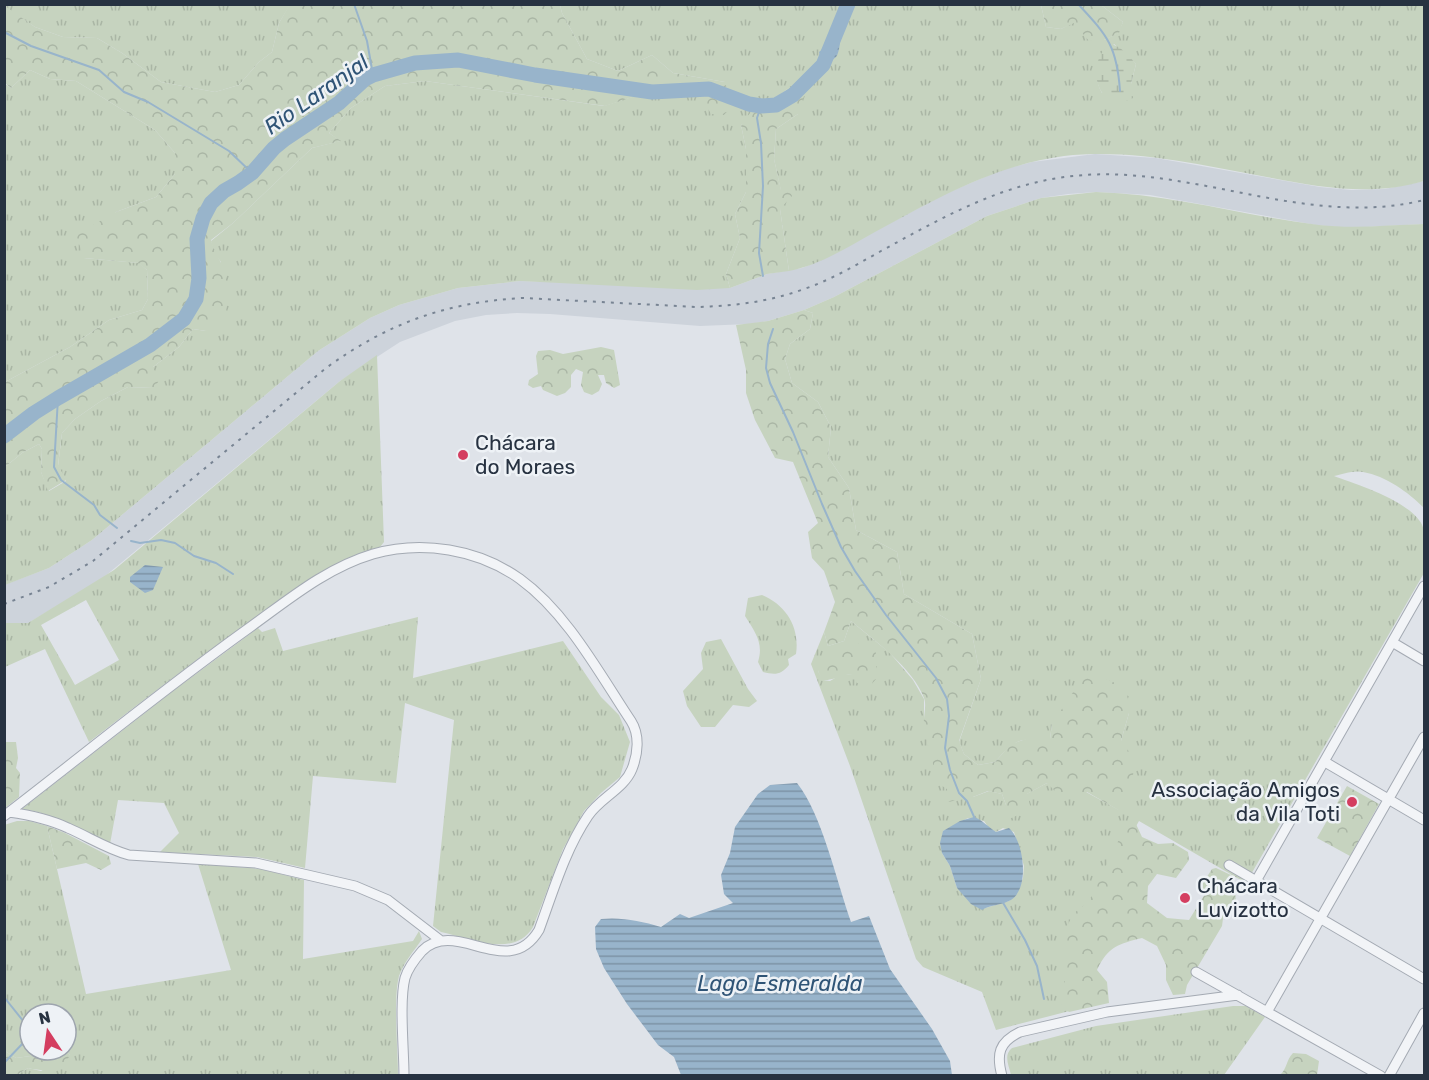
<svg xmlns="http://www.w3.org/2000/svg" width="1429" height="1080" viewBox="0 0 1429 1080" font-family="Rubik,sans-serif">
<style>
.built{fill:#cdd3db}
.grass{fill:url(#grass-tufts);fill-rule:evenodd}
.forest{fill:url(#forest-crowns)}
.wetland{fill:url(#wetland-marsh)}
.water{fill:url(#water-rules)}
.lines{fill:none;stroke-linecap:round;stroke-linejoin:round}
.stream{stroke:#98b4cb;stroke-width:2}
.river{stroke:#98b4cb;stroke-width:15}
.minor-casing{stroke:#a4aab3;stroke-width:11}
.minor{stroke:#f2f4f7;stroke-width:9}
.rail{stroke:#788493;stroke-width:2;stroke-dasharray:3 6;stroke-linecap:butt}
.poi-dot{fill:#d43e60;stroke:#eef2f6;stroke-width:2}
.labels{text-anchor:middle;stroke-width:5;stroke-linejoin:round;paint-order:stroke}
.poi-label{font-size:21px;fill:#273241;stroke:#eef2f6;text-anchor:start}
.water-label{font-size:22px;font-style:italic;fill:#2f5476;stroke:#eef2f6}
</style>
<defs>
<pattern id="grass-tufts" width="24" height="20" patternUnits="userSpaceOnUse" patternTransform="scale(1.5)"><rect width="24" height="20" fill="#c6d3bf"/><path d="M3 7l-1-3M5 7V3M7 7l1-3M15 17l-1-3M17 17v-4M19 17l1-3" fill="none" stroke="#aab6a5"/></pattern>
<pattern id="forest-crowns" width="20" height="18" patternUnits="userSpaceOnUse" patternTransform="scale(1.5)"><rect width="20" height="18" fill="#c6d3bf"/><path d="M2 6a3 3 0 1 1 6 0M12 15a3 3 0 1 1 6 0" fill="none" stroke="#aab6a5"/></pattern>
<pattern id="wetland-marsh" width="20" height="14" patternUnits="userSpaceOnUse" patternTransform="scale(1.5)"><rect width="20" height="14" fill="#c6d3bf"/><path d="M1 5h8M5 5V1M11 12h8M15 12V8" fill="none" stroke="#aab6a5"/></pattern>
<pattern id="water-rules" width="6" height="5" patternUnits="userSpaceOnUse" patternTransform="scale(1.5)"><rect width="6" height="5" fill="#98b4cb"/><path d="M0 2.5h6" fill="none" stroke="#7c93a6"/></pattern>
</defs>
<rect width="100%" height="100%" fill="#dfe3e9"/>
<path class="built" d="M 1095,154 L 1156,158 L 1320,187 L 1351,190 L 1385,189 L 1424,181 L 1424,224 L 1348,228 L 1316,225 L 1150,195 L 1096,192 L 1068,194 L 1041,198 L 987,216 L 834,297 L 804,310 L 768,321 L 749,324 L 700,326 L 550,314 L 517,313 L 486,315 L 455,321 L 400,342 L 340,381 L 98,582 L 28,623 L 5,623 L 4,585 L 49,568 L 92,540 L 318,351 L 370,318 L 399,305 L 458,288 L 520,281 L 730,288 L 767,274 L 802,268 L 817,262 L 945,194 L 1001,170 L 1032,162 Z"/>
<path class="grass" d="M 5,4 L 290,5 L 279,23 L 272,52 L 259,62 L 239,85 L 215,92 L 161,82 L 122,53 L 97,38 L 63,37 L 35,27 L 6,8 Z
M 560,5 L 1041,5 L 1046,27 L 1061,29 L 1074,22 L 1104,40 L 1118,33 L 1123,22 L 1101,5 L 1424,5 L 1424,181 C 1374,196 1323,188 1272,178 C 1204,166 1134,148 1064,156 C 995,165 936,199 875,232 C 848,247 820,265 789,271 L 780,209 L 781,191 L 774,159 L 776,129 L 798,114 L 794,84 L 741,125 L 746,149 L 746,192 L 735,214 L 740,238 L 726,274 L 730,288 L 697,290 L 520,281 L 458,288 L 399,305 L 370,318 L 318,351 L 92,540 L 49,568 L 5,585 L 5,467 L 22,453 L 39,444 L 42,449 L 41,472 L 49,491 L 66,481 L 58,466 L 62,433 L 75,419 L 101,401 L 128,387 L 153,388 L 153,367 L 179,347 L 193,329 L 206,331 L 221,262 L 214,253 L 211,241 L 233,223 L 312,148 L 340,141 L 329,133 L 351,108 L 385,86 L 425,81 L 604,106 L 632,97 L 701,96 L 725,82 L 673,73 L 652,55 L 618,71 L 587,59 L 562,13 ZM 1114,44 L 1136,64 L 1131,84 L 1102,93 C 1090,71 1102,63 1114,44 Z
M 30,70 L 50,79 L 76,81 L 155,130 L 175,153 L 175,174 L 156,197 L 116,212 L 84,258 L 139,263 L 147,270 L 148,299 L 142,310 L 109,320 L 70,347 L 5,382 L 4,83 L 11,88 Z
M 1096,192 C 1172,194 1244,216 1319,225 C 1355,229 1389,225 1424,224 L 1424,508 C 1408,492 1386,476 1363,472 C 1354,470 1342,474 1334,476 C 1356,484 1420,504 1424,531 C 1427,544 1424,560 1424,573 L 1246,883 L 1139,821 L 1066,950 L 1081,1008 L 996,1030 L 982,992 L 923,967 L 916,959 L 850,766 L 811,664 L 824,632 L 828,646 L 844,641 L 851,621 L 890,653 L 913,680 L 924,699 L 924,723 L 973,797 L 989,791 L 1002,794 L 1006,805 L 1047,783 L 1086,792 L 1119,810 L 1121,741 L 1129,713 L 1052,724 L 1050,739 C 1018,739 1016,738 995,762 L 978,765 L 964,754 L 959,742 L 981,679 L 972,634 L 904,594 L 897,552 L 856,530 L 849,488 L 828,457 L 831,427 L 818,402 L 792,383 L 785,359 L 790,344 L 810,329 L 813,313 L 804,310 L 834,297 L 987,216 L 1041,198 ZM 876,653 L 852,674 L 840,675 L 830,681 L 823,680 L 818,671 ZM 968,818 L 984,821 L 989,828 L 996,832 L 1003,828 L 1014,832 L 1024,866 L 1023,878 L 1016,895 L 1009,901 L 982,909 L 957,888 L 950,866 L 942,853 L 943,831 Z
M 377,355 L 384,542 L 380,547 C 329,560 289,593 246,624 C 193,662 141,702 89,742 L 45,649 L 5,667 L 5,623 L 28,623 L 114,570 L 340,381 ZM 86,600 L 119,660 L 75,685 L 41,625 Z
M 762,595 C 786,605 800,627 796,654 L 788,659 L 789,665 C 781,675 775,675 763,672 L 758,662 C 764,643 755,632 745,616 L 748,598 Z
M 418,617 L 413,678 L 563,641 L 601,697 L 619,715 L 630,742 L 620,777 L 601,793 L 584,811 L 563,849 L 533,927 C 514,959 470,938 441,932 L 433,926 L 454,720 L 405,703 L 396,783 L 313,776 L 305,868 L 257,857 L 160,852 L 179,833 L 164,803 L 118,800 L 110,844 C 82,830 54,813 22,809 L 173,691 L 258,628 L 262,632 L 275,628 L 283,651 Z
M 721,639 L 748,689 L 757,701 L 749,707 L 733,705 L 715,727 L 701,727 L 687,706 L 683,691 L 703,669 L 701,653 L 706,642 Z
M 17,821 L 29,821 L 47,826 L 86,994 L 231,970 L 198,864 L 261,869 L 304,880 L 303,959 L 413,941 L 419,931 L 422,939 C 414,951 404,962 399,976 C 393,999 398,1049 398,1075 L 17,1075 L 28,1068 L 41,1071 L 70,1055 L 66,1050 L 66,1014 L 30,1014 L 28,1034 L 30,1050 L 36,1050 L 38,1055 L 16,1058 L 5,1051 L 4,825 Z
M 1233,1006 L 1246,1006 L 1265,1017 L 1224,1075 L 1011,1075 C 1009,1066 1003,1055 1012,1048 L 1096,1026 Z"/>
<path class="forest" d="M 290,4 L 560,5 L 562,13 L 587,59 L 618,71 L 652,55 L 673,73 L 725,82 L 732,106 L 724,115 L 711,114 L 701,96 L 633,97 L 605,106 L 425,81 L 385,86 L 351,108 L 329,133 L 341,141 L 312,148 L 233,223 L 211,240 C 214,253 223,262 225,275 C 228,290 226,307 226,322 L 206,331 L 193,329 L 179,347 L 153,367 L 159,381 L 153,388 L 128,387 L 101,401 L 75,419 L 62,433 L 58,465 L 66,480 L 48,491 L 41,472 L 42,449 L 39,444 L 22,453 L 5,467 L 5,382 L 70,347 L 109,320 L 142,310 L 148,299 L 147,270 L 138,263 L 84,258 L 76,235 L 116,212 L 156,197 L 175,174 L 175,153 L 155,130 L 76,81 L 50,79 L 30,70 L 11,88 L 5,83 L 5,6 L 35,27 L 63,37 L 97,38 L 122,53 L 161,82 L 215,92 L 239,85 L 259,62 L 272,52 L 279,23 Z
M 1041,5 L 1101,5 L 1123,22 L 1119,33 L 1104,40 L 1089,41 L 1074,23 L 1061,29 L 1046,27 Z
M 794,83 L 805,93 L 798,114 L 776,129 L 774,159 L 781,190 L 788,186 L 792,196 L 780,209 L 789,271 L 767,274 L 730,288 L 726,274 L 740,238 L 735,214 L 746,192 L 746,149 L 741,125 L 760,100 L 775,100 Z
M 804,310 L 813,313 L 810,329 L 790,344 L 785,359 L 792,383 L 818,402 L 831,427 L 828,457 L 849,488 L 856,530 L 897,552 L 904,594 L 972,634 L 981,679 L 959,741 L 964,754 L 978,765 L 995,762 L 1011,744 L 1026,739 L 1050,739 L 1052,724 L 1087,671 L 1127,688 L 1129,713 L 1121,741 L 1136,761 L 1128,798 L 1120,811 L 1087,792 L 1075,800 L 1058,794 L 1047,783 L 1027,794 L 1031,809 L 1007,820 L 1000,813 L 1006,805 L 1002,794 L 988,791 L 973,797 L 948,802 L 947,789 L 939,784 C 933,764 927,745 924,725 C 923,717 927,706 924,698 C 913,668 875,641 851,621 L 844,641 L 828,646 L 824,632 L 835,602 L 824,571 L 812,558 L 808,532 L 818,523 L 793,462 L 775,458 L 755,420 L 746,393 L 746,370 L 736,325 L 768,321 Z
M 601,347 L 614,350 L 620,385 L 614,388 L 606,383 L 604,375 L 598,375 L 602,384 L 599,391 L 592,395 L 584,392 L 581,385 L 583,372 L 576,369 L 571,375 L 571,387 L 565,393 L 557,396 L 543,390 L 541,386 L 533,388 L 528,385 L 529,380 L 538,374 L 536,356 L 538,351 L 550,350 L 563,354 Z
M 860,643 L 870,645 L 876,653 L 876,679 L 869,687 L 857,683 L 852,674 C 841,675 832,681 822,680 L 818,671 L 824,663 Z
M 5,742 L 16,742 L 18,758 L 16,768 L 20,773 L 19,797 L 5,808 Z
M 1347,786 L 1379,804 L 1350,856 L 1317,838 Z
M 1127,823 L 1136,824 L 1142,837 L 1158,844 L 1173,843 L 1188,852 L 1189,860 L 1176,878 L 1157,874 L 1148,886 L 1147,903 L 1167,918 L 1189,920 L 1205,894 L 1199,889 L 1212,869 L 1216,868 L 1233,876 L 1236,901 L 1224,911 L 1222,926 L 1187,985 L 1185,994 L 1173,995 L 1166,980 L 1166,965 L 1157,946 L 1142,938 C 1119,944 1108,946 1097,970 L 1107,982 L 1109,1003 L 1069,1012 L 1058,1000 L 1065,982 L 1063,935 L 1073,914 L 1089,901 Z
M 47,826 L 65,833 L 109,856 L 111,864 L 101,870 L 86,863 L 57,869 Z
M 36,1050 L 66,1050 L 70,1055 C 62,1072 45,1072 28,1068 L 17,1075 L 5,1075 L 5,1051 L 16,1058 L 38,1055 Z
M 1293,1053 L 1306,1054 L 1319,1061 L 1317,1075 L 1280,1075 C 1287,1069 1286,1060 1293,1053 Z"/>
<path class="wetland" d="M 1110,44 C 1121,46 1129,56 1136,64 L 1131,84 L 1133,98 C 1099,117 1083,64 1110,44 Z"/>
<path class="water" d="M 840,19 C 841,28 841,51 836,57 C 833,60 827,63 823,65 L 819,52 C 830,44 830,28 840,19 Z
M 145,565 L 163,567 L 153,590 L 145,593 L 130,582 L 130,577 Z
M 797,783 C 822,814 837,883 851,922 L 869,916 L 890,969 L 932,1029 L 950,1061 L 952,1075 L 681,1075 L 674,1057 L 658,1045 L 627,1004 L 604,968 L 596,949 L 595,927 L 601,919 C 622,917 641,921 661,927 L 680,914 L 689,918 L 733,903 L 724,894 L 721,875 L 730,853 L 735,827 L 758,794 L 770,785 Z
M 974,817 C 984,821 988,827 996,832 L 1009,828 C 1024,841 1031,891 1009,901 C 1001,905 990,905 982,910 L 971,904 L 957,888 L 950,866 L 942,853 L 940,843 L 943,831 L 960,821 Z"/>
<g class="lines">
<path class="stream" d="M 354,4 L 367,41 L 373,75
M 1078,4 C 1108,36 1117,47 1120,91
M 4,32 L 31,46 L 99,70 L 124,92 L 148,102 L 229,151 L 252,173
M 761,106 L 757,118 L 761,143 L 763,186 L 759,253 L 763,276
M 773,329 L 768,344 L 766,368 L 770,383 L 793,432 L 822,504 L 841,547 L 855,571 L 886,615 L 936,678 L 947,699 L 949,716 L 945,748 L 950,770 L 959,793 L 967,801 L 975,819
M 58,398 L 54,467 L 61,480 L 94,505 L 100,515 L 117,528
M 131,541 L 140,543 L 161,540 L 175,543 L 194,556 L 216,563 L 233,574
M 1002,901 L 1025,940 L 1037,966 L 1044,999
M 4,997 L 24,1022 L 26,1040 L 4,1063"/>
<path class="river" d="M 4,436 L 34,413 L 58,398 L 150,345 L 184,319 L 196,299 L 199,278 L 197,239 L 203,218 L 211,203 L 224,191 L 238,183 L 252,173 L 274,148 L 285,139 L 339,103 L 365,79 L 373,75 L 415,63 L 458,60 L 535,75 L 652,92 L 709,89 L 749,104 L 761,106 L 776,105 L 793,95 L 823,65 L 848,4"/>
<defs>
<path id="minor" d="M 1392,642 L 1424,661
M 1325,762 L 1424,820
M 9,812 C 30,815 49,819 68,828 C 89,837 107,849 129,855 L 256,863 L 355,886 L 388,900 L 440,940
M 4,816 C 86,753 165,688 249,628 C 288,600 326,568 373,554 C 422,540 478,549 520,579 C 567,613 599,673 631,721 C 640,735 638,754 632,769 C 624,789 600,798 588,816 C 565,850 553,892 539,930 C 508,982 456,917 422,951 C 415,959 408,968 405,978 C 399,1002 404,1049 404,1076
M 1229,865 L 1424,979
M 1256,881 L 1424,586
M 1196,972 L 1381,1076
M 1267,1012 L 1424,737
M 1002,1076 C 996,1054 999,1042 1020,1032 L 1107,1012 L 1238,995
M 1389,1076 L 1424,1013"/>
</defs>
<use href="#minor" class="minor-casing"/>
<use href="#minor" class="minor"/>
<path class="rail" d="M 4,604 L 49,587 L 93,561 L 326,368 C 388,323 447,302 523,298 L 697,307 C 733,306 769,302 804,289 C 831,280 856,265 881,251 C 940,219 997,186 1065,177 C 1186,160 1302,230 1424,200"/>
</g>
<g class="poi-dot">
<circle cx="463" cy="455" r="6"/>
<circle cx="1352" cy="802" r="6"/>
<circle cx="1185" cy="898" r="6"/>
</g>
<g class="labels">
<g class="poi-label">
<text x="475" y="450">Chácara<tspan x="475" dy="24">do Moraes</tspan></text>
<text x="1340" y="797" text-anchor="end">Associação Amigos<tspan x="1340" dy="24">da Vila Toti</tspan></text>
<text x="1197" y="893">Chácara<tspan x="1197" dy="24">Luvizotto</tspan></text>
</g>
<g class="water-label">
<text transform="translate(316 94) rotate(-35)" y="8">Rio Laranjal</text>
<text x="780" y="991">Lago Esmeralda</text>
</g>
</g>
<rect width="1429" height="1080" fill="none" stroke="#273241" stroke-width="12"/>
<g transform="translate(48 1032) rotate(347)"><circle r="28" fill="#eef2f6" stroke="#9ea5ae" stroke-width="1.5"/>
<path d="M0-4.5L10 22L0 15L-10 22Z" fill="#d43e60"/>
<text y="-9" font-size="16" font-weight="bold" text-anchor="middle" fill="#273241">N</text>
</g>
</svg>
